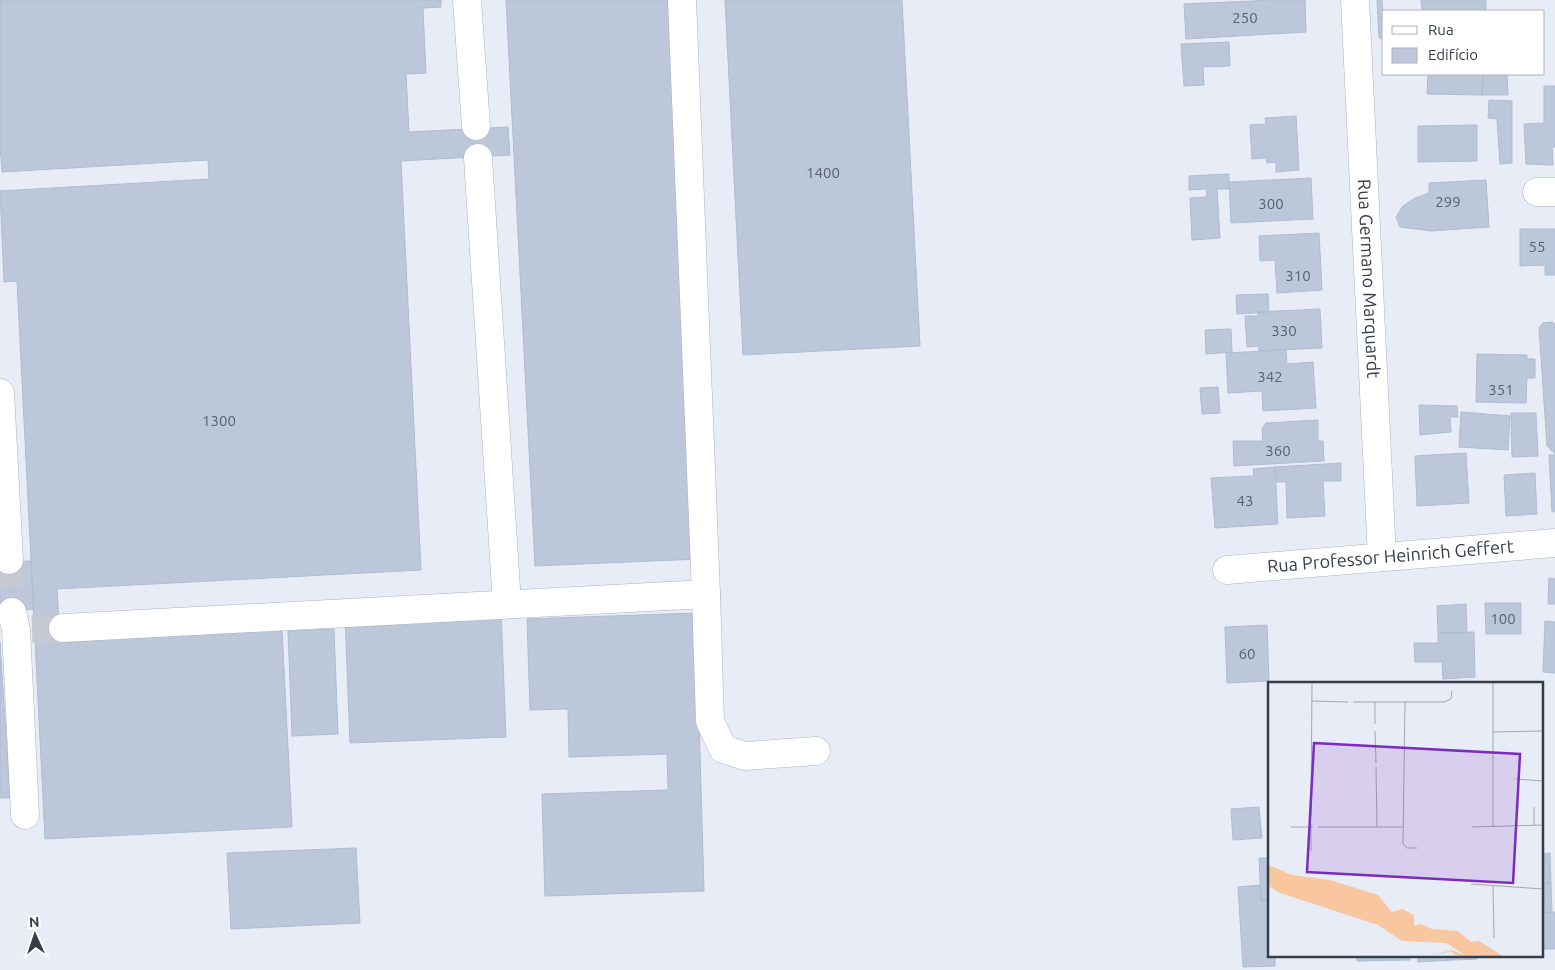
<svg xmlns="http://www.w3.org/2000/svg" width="1555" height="970" viewBox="0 0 1555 970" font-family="Ubuntu,sans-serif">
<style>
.building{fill:#bcc7d9;stroke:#afbcd4}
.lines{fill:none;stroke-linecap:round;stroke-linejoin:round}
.minor-tunnel{stroke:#c4c9d4;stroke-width:28;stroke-dasharray:28 14;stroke-linecap:butt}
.minor-casing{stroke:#aab2c2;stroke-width:29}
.minor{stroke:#fff;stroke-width:28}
.labels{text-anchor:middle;stroke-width:4;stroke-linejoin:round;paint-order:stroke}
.number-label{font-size:15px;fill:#58606e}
.street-label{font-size:18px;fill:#363d4a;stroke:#fff}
.inset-road{fill:none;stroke:#a1a6b1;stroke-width:1}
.view{fill:#7b2cbf;fill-opacity:0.15;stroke:#7b2cbf;stroke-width:2.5}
.inset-edge{fill:none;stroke:#363d4a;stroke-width:2.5}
</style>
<rect width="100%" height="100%" fill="#e8ecf6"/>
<path class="building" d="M 0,0 L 441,0 L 441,7 L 423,8 L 426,73 L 406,74 L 409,132 L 508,127 L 510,155 L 401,161 L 421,570 L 57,589 L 60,640 L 282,629 L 292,827 L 45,839 L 17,281 L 4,282 L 0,191 L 209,179 L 208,160 L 2,172 L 0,145 Z
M 506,0 L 675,0 L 699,559 L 535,566 Z
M 725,0 L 902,0 L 920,346 L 743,355 Z
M 1274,0 L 1305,0 L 1306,32 L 1186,39 L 1184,4 Z
M 1377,0 L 1382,0 L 1384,38 L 1379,38 Z
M 1421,0 L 1486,0 L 1486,11 L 1422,11 Z
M 1229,42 L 1230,66 L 1203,67 L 1204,85 L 1184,86 L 1181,44 Z
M 1428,74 L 1483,74 L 1482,95 L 1427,94 Z
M 1483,74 L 1507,74 L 1508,95 L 1482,95 Z
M 1544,86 L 1555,86 L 1555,147 L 1552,147 L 1553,165 L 1526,164 L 1524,124 L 1544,123 Z
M 1489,100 L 1512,101 L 1512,163 L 1500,164 L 1497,119 L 1488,118 Z
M 1296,116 L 1299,170 L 1276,172 L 1276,162 L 1267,163 L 1266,158 L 1252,159 L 1250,125 L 1266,124 L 1265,118 Z
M 1477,125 L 1477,161 L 1418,162 L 1418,126 Z
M 1229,174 L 1229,189 L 1217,189 L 1220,238 L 1192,240 L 1190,198 L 1207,197 L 1206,189 L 1189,190 L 1189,176 Z
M 1311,178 L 1313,219 L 1231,223 L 1229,182 Z
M 1486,180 L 1489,227 L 1431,231 L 1400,227 L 1396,217 L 1403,206 L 1415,198 L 1429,193 L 1429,183 Z
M 1520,229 L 1555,229 L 1555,275 L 1545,275 L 1545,265 L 1520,266 Z
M 1319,233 L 1322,290 L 1277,293 L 1275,260 L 1260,261 L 1259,236 Z
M 1268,294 L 1269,312 L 1237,314 L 1236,295 Z
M 1320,309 L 1322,348 L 1259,351 L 1259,346 L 1247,347 L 1245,316 L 1258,316 L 1257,312 Z
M 1553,322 L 1553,324 L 1555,324 L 1555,454 L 1547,446 L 1539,328 L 1543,323 Z
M 1231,329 L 1232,352 L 1206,354 L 1205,330 Z
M 1286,350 L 1287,364 L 1313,362 L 1316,408 L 1263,411 L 1262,391 L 1228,393 L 1226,353 Z
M 1477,354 L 1527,355 L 1527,359 L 1535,359 L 1535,378 L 1527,378 L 1526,403 L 1476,402 Z
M 1218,387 L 1220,413 L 1202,414 L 1200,388 Z
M 1419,405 L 1457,406 L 1458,417 L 1450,417 L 1451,432 L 1420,435 Z
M 1461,412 L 1510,416 L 1508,450 L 1459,447 Z
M 1511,413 L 1536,413 L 1538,456 L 1512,457 Z
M 1318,420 L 1318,441 L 1323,441 L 1324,461 L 1234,466 L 1233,441 L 1263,441 L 1262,429 L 1266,423 Z
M 1466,453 L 1469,503 L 1417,506 L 1415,456 Z
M 1549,455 L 1555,455 L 1555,511 L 1552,512 Z
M 1341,463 L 1341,481 L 1323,481 L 1325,516 L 1287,518 L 1286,482 L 1276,482 L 1275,467 Z
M 1275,467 L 1278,524 L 1215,528 L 1211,478 L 1254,476 L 1253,469 Z
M 1535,473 L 1537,514 L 1506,516 L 1504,475 Z
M 31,561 L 34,609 L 0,611 L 0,562 Z
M 1549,578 L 1555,579 L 1555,604 L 1548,604 Z
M 1485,603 L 1521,603 L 1521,634 L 1486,634 Z
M 1466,604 L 1467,633 L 1438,633 L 1437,606 Z
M 501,610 L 506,737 L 350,743 L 345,616 Z
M 696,613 L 704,891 L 545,896 L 542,794 L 668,790 L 667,754 L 569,757 L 568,709 L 530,710 L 527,619 Z
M 1545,621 L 1555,622 L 1555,673 L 1543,672 Z
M 1267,625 L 1269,681 L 1227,683 L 1225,627 Z
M 334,629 L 338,734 L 292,736 L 288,631 Z
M 1474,632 L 1475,677 L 1443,679 L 1442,662 L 1415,662 L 1414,643 L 1438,643 L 1438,633 Z
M 0,642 L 10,798 L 0,798 Z
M 1259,807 L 1262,838 L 1233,840 L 1231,809 Z
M 356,848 L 360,923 L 231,929 L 227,853 Z
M 1550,853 L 1551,883 L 1541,884 L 1541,854 Z
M 1259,858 L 1269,858 L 1269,908 L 1267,900 L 1261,900 Z
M 1551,883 L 1552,913 L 1541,913 L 1541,884 Z
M 1260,885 L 1261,900 L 1267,900 L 1269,908 L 1269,956 L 1275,956 L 1275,966 L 1243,967 L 1238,887 Z
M 1555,912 L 1555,949 L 1541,949 L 1541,913 Z
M 1357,956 L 1410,956 L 1410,960 L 1357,961 Z
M 1417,956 L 1454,956 L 1454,960 L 1418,962 Z
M 1454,956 L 1477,956 L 1477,959 L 1454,960 Z"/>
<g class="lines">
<path class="minor-tunnel" d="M 9,560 L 12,612
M 32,629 L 63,628"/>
<defs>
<g id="minor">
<path d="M 467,0 L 476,126"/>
<path d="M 682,0 L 706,594 L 710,721 L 723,749 L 745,756 L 816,751"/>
<path id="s1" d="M 1355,0 L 1382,557"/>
<path d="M 478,158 L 507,604"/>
<path d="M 1537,192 L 1555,192"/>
<path d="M 0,393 L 9,560"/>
<path id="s2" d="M 1227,570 L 1555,543"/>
<path d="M 12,612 L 16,630 L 25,815"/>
<path d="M 63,628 L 706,594"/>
</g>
</defs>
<use href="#minor" class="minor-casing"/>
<use href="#minor" class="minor"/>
</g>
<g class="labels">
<g class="number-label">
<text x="1245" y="23">250</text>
<text x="823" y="178">1400</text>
<text x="1448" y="207">299</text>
<text x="1271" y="209">300</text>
<text x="1537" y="252">55</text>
<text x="1298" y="281">310</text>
<text x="1284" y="336">330</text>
<text x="1270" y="382">342</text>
<text x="1501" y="395">351</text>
<text x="219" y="426">1300</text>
<text x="1278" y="456">360</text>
<text x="1245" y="506">43</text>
<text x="1503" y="624">100</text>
<text x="1247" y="659">60</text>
</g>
<g class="street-label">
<text dy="6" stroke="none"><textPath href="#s1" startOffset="279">Rua Germano Marquardt</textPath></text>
<text dy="6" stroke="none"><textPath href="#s2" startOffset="164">Rua Professor Heinrich Geffert</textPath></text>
</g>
</g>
<g transform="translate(1268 682)">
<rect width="275" height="275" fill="#e8ecf6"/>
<path d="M 0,183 L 24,193 L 62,198 L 110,213 L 124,230 L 134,227 L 146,233 L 146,244 L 153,242 L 164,247 L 190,249 L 203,260 L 211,259 L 235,274 L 191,274 L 187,273 L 183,269 L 173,272 L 164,271 L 162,270 L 170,272 L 183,268 L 197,273 L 178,261 L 134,259 L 110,243 L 12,211 L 0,204 Z" fill="#f8c69f"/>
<path class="inset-road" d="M 225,1 L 225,145M 44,19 L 80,20M 85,20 L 176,20 L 183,17 L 184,9M 107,20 L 107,42M 137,20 L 135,162 L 139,166 L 149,166M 107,49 L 108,81M 225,50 L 275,49M 108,85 L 109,145M 248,97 L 275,99M 266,125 L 266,144M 43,135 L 44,1M 43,142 L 43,169M 23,145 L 45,145M 50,145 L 135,145M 204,145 L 275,143M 203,202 L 275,207M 225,203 L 226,256"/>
<path class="view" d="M 46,61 L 252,72 L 245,201 L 39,190 Z"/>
<rect width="275" height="275" class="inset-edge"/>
</g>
<rect x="1382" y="10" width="162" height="65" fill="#ffffff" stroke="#afb1b7"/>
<rect x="1392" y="26" width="25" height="8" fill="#ffffff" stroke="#afb1b7"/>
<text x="1428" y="35" font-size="15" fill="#363d4a">Rua</text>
<rect x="1392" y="48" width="25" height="15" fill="#bcc7d9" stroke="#afb1b7"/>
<text x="1428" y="60" font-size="15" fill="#363d4a">Edifício</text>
<g transform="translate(35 935) rotate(357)" stroke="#ffffff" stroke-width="4" paint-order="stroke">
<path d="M0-4L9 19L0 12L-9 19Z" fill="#363d4a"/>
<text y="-8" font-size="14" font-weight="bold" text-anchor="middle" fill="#363d4a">N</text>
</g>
</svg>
